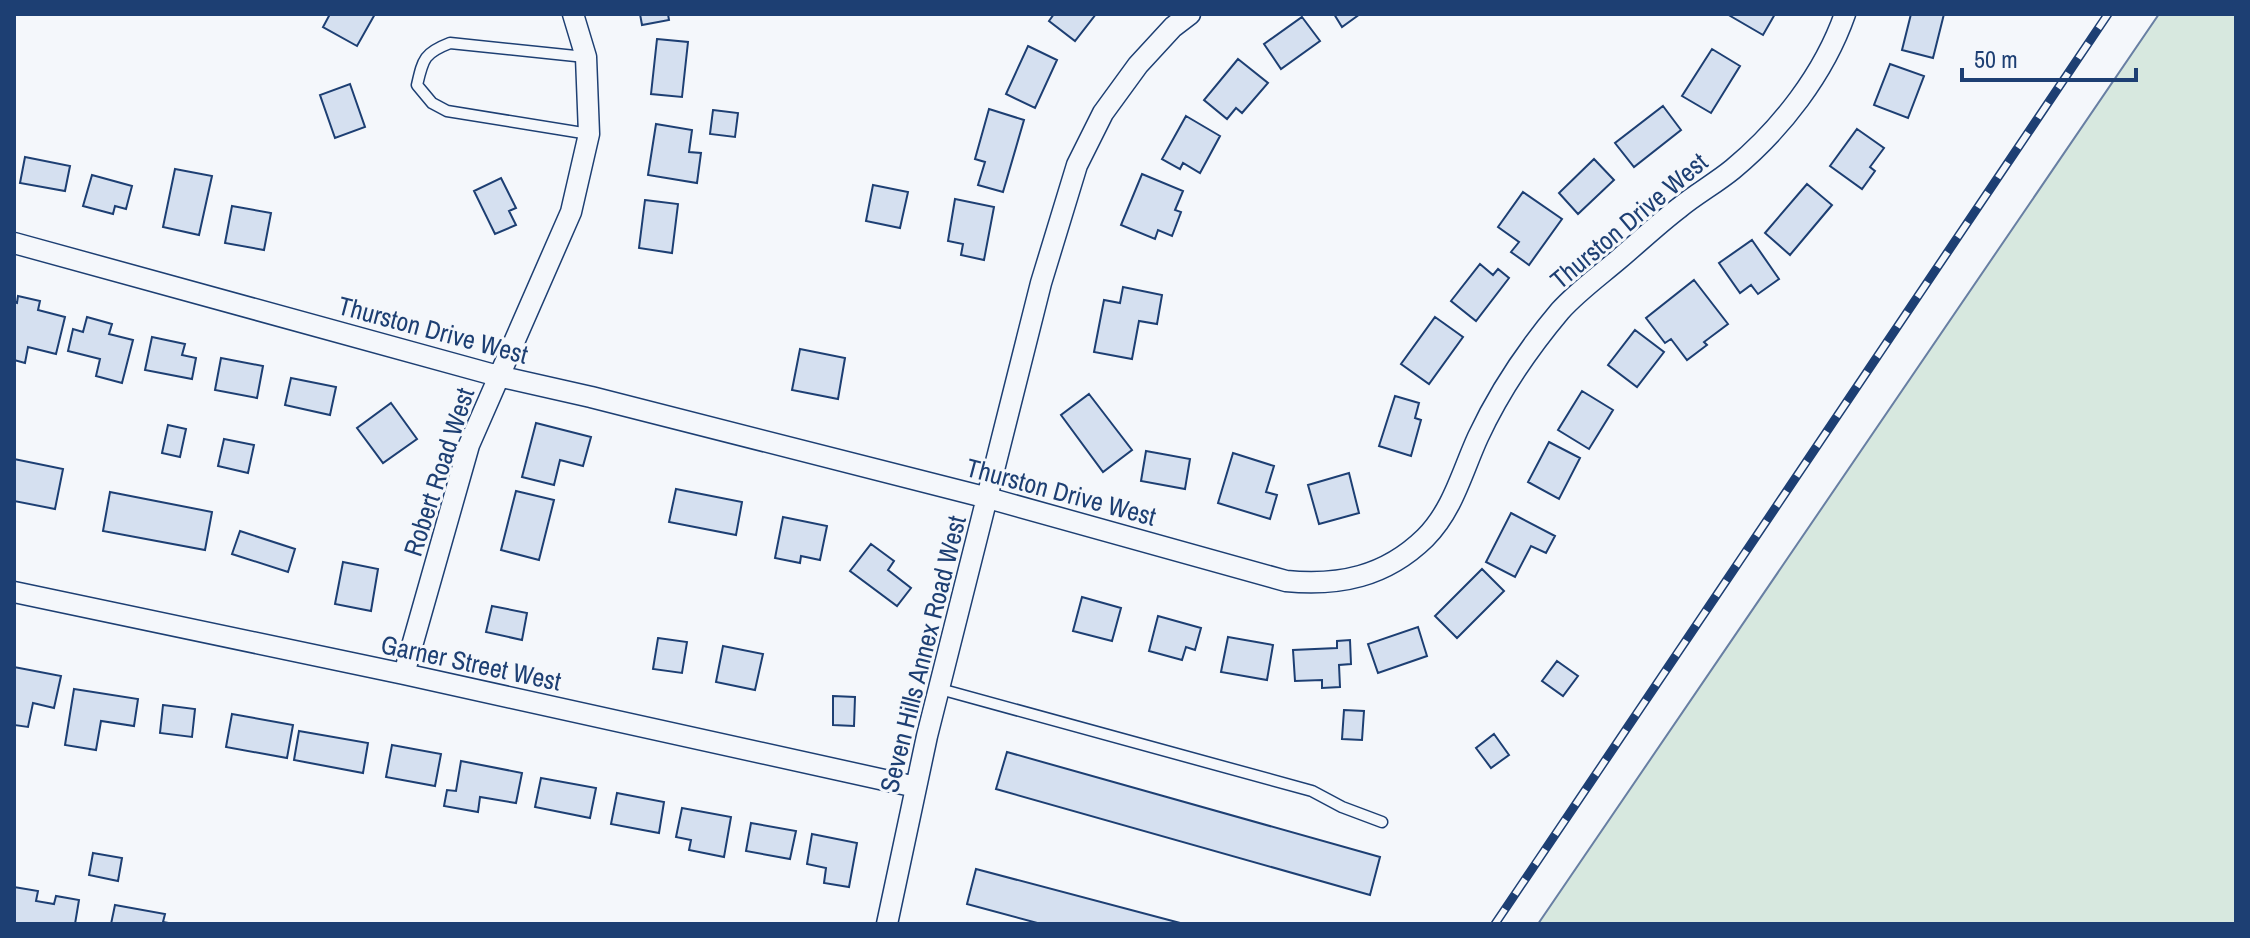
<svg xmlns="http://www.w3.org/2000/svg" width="2250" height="938" viewBox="0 0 2250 938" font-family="'Archivo Narrow',sans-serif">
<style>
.green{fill:#d7e8df;stroke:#687fa3;stroke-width:2}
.building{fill:#d5e0f0;stroke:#1d3f73;stroke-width:2}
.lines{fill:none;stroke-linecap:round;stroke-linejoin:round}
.service-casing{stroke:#1d3f73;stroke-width:13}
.minor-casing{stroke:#1d3f73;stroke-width:23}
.service{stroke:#f4f7fb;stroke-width:10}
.minor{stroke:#f4f7fb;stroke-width:20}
.rail-casing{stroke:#1d3f73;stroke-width:9}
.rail{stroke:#f4f7fb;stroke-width:6;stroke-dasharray:18;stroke-linecap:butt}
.labels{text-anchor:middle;stroke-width:6;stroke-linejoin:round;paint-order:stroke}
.street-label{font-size:26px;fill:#1d3f73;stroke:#f4f7fb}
</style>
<rect width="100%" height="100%" fill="#f4f7fb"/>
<path class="green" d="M 2159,14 L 2236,14 L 2236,924 L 1538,924 Z"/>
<path class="building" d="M 330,14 L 375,14 L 357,46 L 323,27 Z
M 640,14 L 668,14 L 669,20 L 642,25 Z
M 1054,14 L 1096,14 L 1075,41 L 1049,21 Z
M 1334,14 L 1360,14 L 1342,27 Z
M 1727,14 L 1775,14 L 1763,35 Z
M 1911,14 L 1944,14 L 1933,58 L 1902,50 Z
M 1302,17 L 1320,41 L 1281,69 L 1264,44 Z
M 657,39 L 688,42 L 682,97 L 651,94 Z
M 1028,46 L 1057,60 L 1035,108 L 1006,94 Z
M 1712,49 L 1740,66 L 1711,113 L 1682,96 Z
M 1238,59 L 1268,83 L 1242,113 L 1236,108 L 1227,119 L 1204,100 Z
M 1890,64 L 1924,76 L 1908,118 L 1874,105 Z
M 350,84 L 365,127 L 335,138 L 320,95 Z
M 1663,106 L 1681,130 L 1634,167 L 1615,143 Z
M 989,109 L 1024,120 L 1003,192 L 978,185 L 985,162 L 975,159 Z
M 713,110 L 738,113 L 735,137 L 710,134 Z
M 1186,116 L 1220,136 L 1200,173 L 1183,163 L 1180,169 L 1162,159 Z
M 656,124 L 692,130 L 689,152 L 701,153 L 697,183 L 648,175 Z
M 1857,129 L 1884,148 L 1870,167 L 1875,171 L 1862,189 L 1830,166 Z
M 25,157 L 70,166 L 65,191 L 20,183 Z
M 1594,159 L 1614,180 L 1578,214 L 1559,193 Z
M 175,169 L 212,176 L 199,235 L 163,227 Z
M 1142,174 L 1183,191 L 1175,210 L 1181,212 L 1172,236 L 1158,230 L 1155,239 L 1121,225 Z
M 92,175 L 132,186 L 126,209 L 115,206 L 113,214 L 83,206 Z
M 501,178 L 516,208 L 509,211 L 516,225 L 495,234 L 474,191 Z
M 1807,184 L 1832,205 L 1790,255 L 1765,233 Z
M 873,185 L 908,192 L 900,228 L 866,221 Z
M 1523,192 L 1562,219 L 1529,265 L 1511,252 L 1519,242 L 1498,227 Z
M 955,199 L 994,207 L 984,260 L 961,255 L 963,244 L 948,241 Z
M 645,200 L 678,204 L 672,253 L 639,248 Z
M 232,206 L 271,213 L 264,250 L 225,243 Z
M 1752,240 L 1779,279 L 1758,294 L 1751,285 L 1740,293 L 1719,263 Z
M 1480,264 L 1493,275 L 1498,269 L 1509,278 L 1476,321 L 1451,301 Z
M 1694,280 L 1728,324 L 1704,342 L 1707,345 L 1687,360 L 1671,339 L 1665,343 L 1646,318 Z
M 1123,287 L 1162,295 L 1157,324 L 1139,321 L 1132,359 L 1094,352 L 1104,300 L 1120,303 Z
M 18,296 L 40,301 L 38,310 L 65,317 L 56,354 L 28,347 L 25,363 L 14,360 L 14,302 L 17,303 Z
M 87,317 L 112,324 L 109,334 L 133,340 L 122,383 L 96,376 L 100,359 L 68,351 L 73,329 L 83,332 Z
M 1435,317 L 1463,337 L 1429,384 L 1401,364 Z
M 1635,330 L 1664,352 L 1637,387 L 1608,365 Z
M 152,337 L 185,344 L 182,355 L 196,358 L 192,379 L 145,370 Z
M 800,349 L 845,358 L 838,399 L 792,390 Z
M 221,358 L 263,366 L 257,398 L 215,390 Z
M 291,378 L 336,387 L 330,415 L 285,405 Z
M 1582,391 L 1613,410 L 1589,449 L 1558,430 Z
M 1089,394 L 1132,450 L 1103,472 L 1061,415 Z
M 1395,396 L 1419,403 L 1415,418 L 1421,420 L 1411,456 L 1379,446 Z
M 391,403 L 417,439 L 383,463 L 357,428 Z
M 536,423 L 591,437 L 583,466 L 560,460 L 554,485 L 522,477 Z
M 168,425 L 186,429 L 180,457 L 162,453 Z
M 224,439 L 254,445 L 248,473 L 218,466 Z
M 1549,442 L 1580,458 L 1559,499 L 1528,482 Z
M 1146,451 L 1190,459 L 1185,489 L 1141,481 Z
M 1233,453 L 1274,466 L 1266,492 L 1277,495 L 1270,519 L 1218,503 Z
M 14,459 L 63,469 L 55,509 L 14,501 Z
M 1349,473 L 1359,513 L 1319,524 L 1308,485 Z
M 676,489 L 742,502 L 736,535 L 669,522 Z
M 516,491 L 554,500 L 539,560 L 501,550 Z
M 110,492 L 212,512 L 205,550 L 103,531 Z
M 1511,513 L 1555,536 L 1546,553 L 1531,546 L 1515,577 L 1486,562 Z
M 783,517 L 827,526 L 820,560 L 801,556 L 800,563 L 775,558 Z
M 240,531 L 295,549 L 288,572 L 232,554 Z
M 871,544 L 894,561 L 888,570 L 911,588 L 897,606 L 850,571 Z
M 343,562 L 378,569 L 371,611 L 335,604 Z
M 1482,569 L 1504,591 L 1457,638 L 1435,616 Z
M 1082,597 L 1121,608 L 1112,641 L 1073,631 Z
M 492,606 L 527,613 L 522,640 L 486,632 Z
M 1158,616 L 1201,628 L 1195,650 L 1186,647 L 1182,660 L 1149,651 Z
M 1418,627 L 1427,656 L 1378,673 L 1368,644 Z
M 1228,637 L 1273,645 L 1267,680 L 1221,672 Z
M 658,638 L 687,642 L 682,673 L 653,669 Z
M 1350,640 L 1351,664 L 1339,665 L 1340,687 L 1322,688 L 1322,680 L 1295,681 L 1293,650 L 1337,648 L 1337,641 Z
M 723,646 L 763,654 L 755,690 L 716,682 Z
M 1557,661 L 1578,676 L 1563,696 L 1542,681 Z
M 14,667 L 61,676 L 54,708 L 33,703 L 28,727 L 14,725 Z
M 74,689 L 138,699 L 134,726 L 101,721 L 96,750 L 65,745 Z
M 833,696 L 855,697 L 854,726 L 833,725 Z
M 163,705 L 195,709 L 192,737 L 160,733 Z
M 1344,710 L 1364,711 L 1362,740 L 1342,739 Z
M 232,714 L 293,725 L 287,758 L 226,747 Z
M 299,731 L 368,743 L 363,773 L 294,760 Z
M 1494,734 L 1509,755 L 1491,768 L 1476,748 Z
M 392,745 L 441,754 L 435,786 L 386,777 Z
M 1007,752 L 1380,857 L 1370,895 L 996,789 Z
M 461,761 L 522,773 L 516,803 L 480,797 L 478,812 L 444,806 L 447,790 L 456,791 Z
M 541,778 L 596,788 L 590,818 L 535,807 Z
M 617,793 L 664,802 L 659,833 L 611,824 Z
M 682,808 L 731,817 L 724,857 L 689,850 L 691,840 L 676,837 Z
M 751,823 L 796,831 L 790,859 L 746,851 Z
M 812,834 L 857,843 L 849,887 L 824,883 L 826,868 L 807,864 Z
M 93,853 L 122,858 L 118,881 L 89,875 Z
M 976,869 L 1184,924 L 1041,924 L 967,904 Z
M 14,887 L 38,891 L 36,901 L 54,904 L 56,896 L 79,900 L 75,924 L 14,924 Z
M 115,905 L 165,914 L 163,922 L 174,924 L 111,924 Z"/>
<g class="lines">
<defs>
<path id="service" d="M 585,57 L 450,43 C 424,53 423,59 417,85 L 432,103 L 447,111 L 589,134
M 940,689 L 1312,791 L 1342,807 L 1382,822"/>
<path id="minor" d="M 14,243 L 498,376 L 591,397 L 988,498 L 1286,581 C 1339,586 1385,577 1425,538 C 1453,510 1462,472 1478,437 C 1499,392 1528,349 1560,311 C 1577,292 1599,276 1619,259 C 1639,242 1658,224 1679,208 C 1696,194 1716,183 1733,169 C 1781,129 1824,74 1845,14
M 14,592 L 404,674 L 916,787
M 404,674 L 469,445 L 571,212 L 589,134 L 586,57 L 573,14
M 887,924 L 927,736 L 1041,283 L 1077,165 L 1103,113 L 1138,65 L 1173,27 L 1190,14"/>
</defs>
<use href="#service" class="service-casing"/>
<use href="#minor" class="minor-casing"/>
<use href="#service" class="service"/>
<use href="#minor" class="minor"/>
<defs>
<path id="rail" d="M 1495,924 L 2108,14"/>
</defs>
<use href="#rail" class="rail-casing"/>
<use href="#rail" class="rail"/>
</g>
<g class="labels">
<g class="street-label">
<text transform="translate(1629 221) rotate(-40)" y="9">Thurston Drive West</text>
<text transform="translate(433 330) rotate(15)" y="9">Thurston Drive West</text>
<text transform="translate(439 472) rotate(-72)" y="9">Robert Road West</text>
<text transform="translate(1061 492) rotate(15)" y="9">Thurston Drive West</text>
<text transform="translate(923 654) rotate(-76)" y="9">Seven Hills Annex Road West</text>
<text transform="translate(471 663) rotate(12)" y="9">Garner Street West</text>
</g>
</g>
<rect width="2250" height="938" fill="none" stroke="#1d3f73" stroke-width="32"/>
<path d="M1962 68v12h174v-12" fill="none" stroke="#1d3f73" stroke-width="4"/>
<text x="1974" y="68" font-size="24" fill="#1d3f73" stroke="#f4f7fb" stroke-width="6" paint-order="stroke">50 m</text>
</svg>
